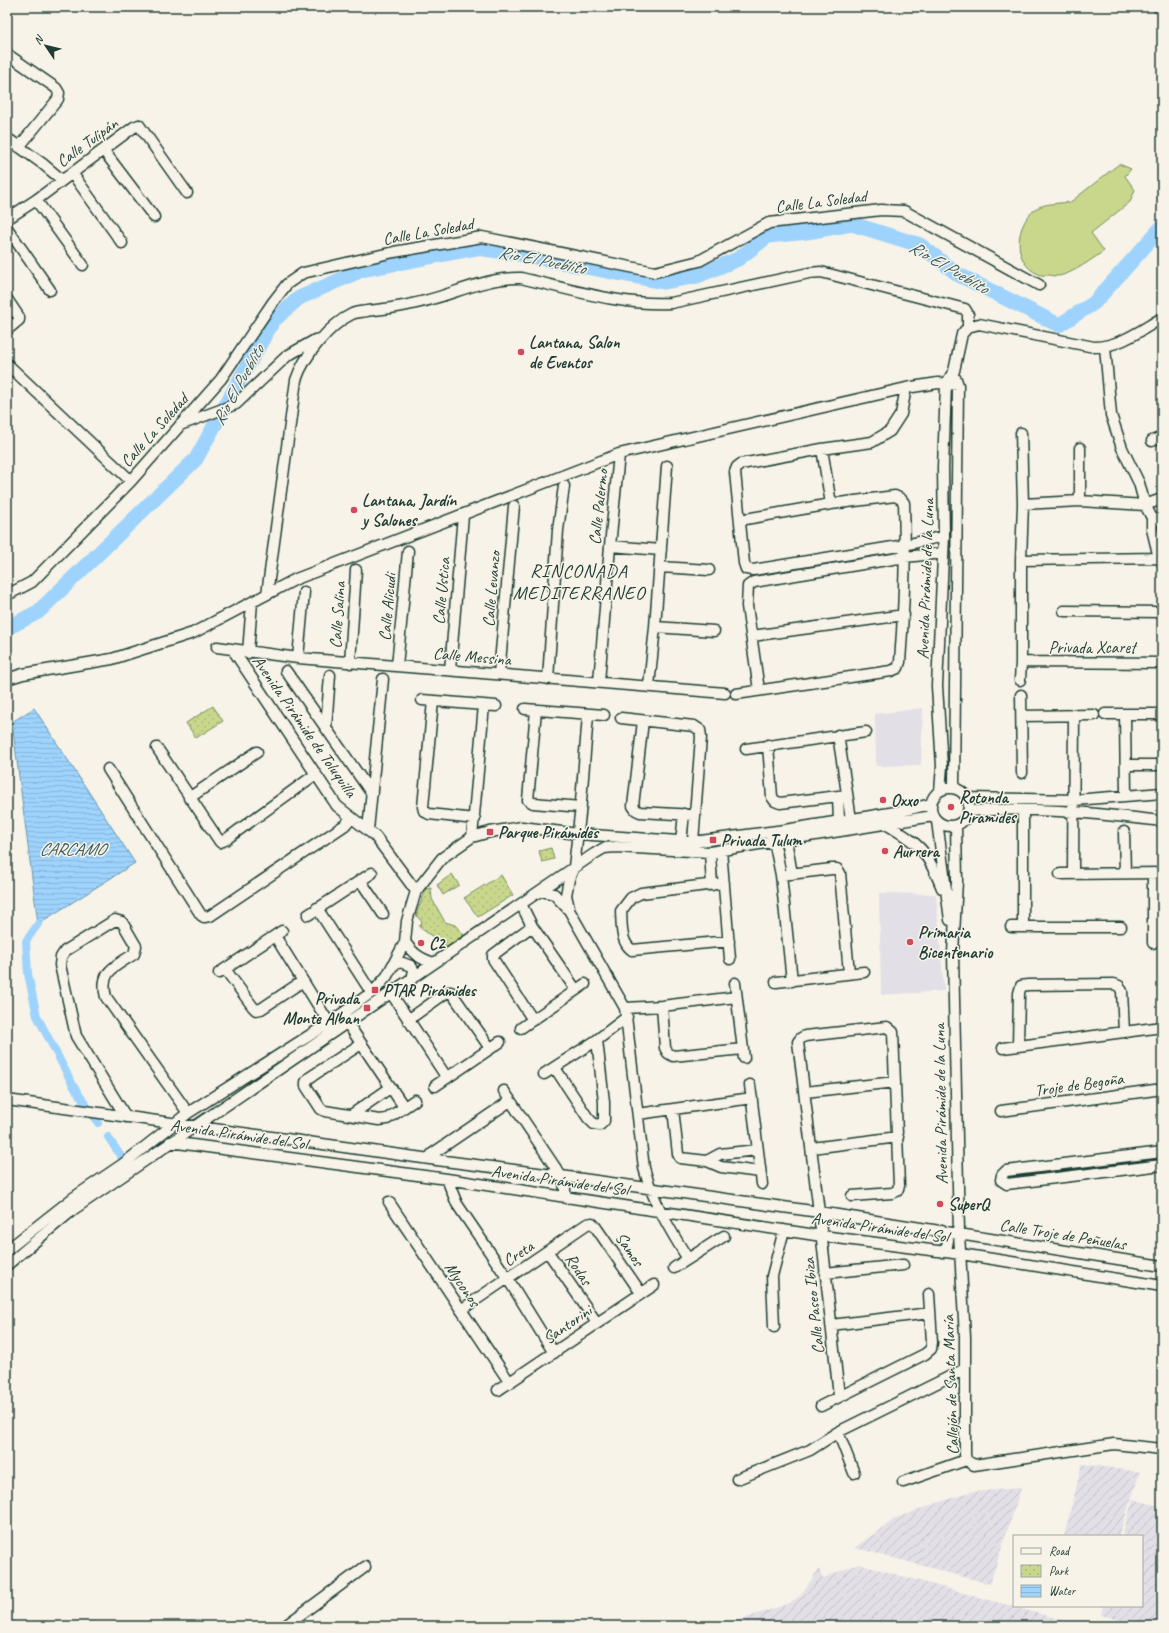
<svg xmlns="http://www.w3.org/2000/svg" width="1169" height="1633" viewBox="0 0 1169 1633" font-family="Caveat,sans-serif">
<style>
.built{fill:#e3dfe6}
.industrial{fill:url(#industrial-furrows)}
.grass{fill:#c8d78b;stroke:#748a60}
.park{fill:url(#park-dots);stroke:#748a60}
.water{fill:url(#water-rules);stroke:#6b97ad}
.lines{fill:none;stroke-linecap:round;stroke-linejoin:round}
.canal{stroke:#9ed3fd;stroke-width:8}
.river{stroke:#9ed3fd;stroke-width:15}
.minor-casing{stroke:#1f3d34;stroke-width:13}
.minor{stroke:#f7f3e8;stroke-width:10}
.poi-dot{fill:#d1495b;stroke:#f7f3e8;stroke-width:1.5}
.labels{text-anchor:middle;stroke-width:3;stroke-linejoin:round;paint-order:stroke}
.street-label{font-size:17px;fill:#1f3d34;stroke:#f7f3e8}
.poi-label{font-size:17px;font-weight:bold;fill:#1f3d34;stroke:#f7f3e8;text-anchor:start}
.water-label{font-size:18px;font-style:italic;fill:#385b5c;stroke:#f7f3e8}
.quarter-label{font-size:19px;letter-spacing:1px;fill:#1f3d34;stroke:#f7f3e8}
</style>
<defs>
<pattern id="industrial-furrows" width="10" height="10" patternUnits="userSpaceOnUse"><rect width="10" height="10" fill="#e3dfe6"/><path d="M-1 1l2-2M0 10L10 0M9 11l2-2" fill="none" stroke="#c2c0c6"/></pattern>
<pattern id="park-dots" width="8" height="8" patternUnits="userSpaceOnUse"><rect width="8" height="8" fill="#c8d78b"/><path d="M2 2h.1M6 6h.1" fill="none" stroke="#abb979" stroke-width="1.8" stroke-linecap="round"/></pattern>
<pattern id="water-rules" width="6" height="5" patternUnits="userSpaceOnUse"><rect width="6" height="5" fill="#9ed3fd"/><path d="M0 2.5h6" fill="none" stroke="#88b6d9"/></pattern>
</defs>
<rect width="100%" height="100%" fill="#f7f3e8"/>
<filter id="ink" filterUnits="userSpaceOnUse"><feTurbulence type="fractalNoise" baseFrequency=".025" numOctaves="2"/><feDisplacementMap in="SourceGraphic" scale="8" xChannelSelector="R" yChannelSelector="G"/><feConvolveMatrix kernelMatrix="1 2 1 2 8 2 1 2 1" color-interpolation-filters="sRGB"/></filter>
<g filter="url(#ink)">
<path class="built" d="M 923,708 L 921,765 L 876,766 L 875,714 Z
M 879,893 L 936,894 L 944,991 L 881,995 Z"/>
<path class="industrial" d="M 1082,1464 L 1140,1472 L 1119,1536 L 1064,1536 Z
M 1021,1488 L 990,1584 L 868,1551 L 854,1548 L 896,1518 L 931,1505 L 970,1492 Z
M 1133,1499 L 1162,1507 L 1162,1626 L 1140,1626 L 1101,1615 L 1103,1606 L 1142,1606 L 1142,1536 L 1122,1536 Z
M 858,1564 L 1084,1626 L 722,1626 L 790,1603 L 800,1596 L 819,1569 L 823,1578 Z"/>
<path class="grass" d="M 1119,164 L 1131,169 L 1125,176 L 1135,190 L 1130,202 L 1091,233 L 1104,251 C 1092,259 1074,273 1059,276 C 1056,276 1053,276 1050,275 C 1046,275 1041,276 1038,274 C 1011,262 1015,223 1037,208 C 1046,203 1057,204 1066,202 L 1068,204 Z"/>
<path class="park" d="M 213,706 L 223,721 L 196,738 L 186,723 Z
M 551,848 L 554,859 L 542,862 L 539,851 Z
M 452,874 L 459,885 L 443,895 L 437,885 Z
M 501,875 L 513,895 L 478,917 L 464,898 Z
M 431,888 L 432,899 L 445,922 L 455,925 L 464,935 L 447,947 L 419,927 L 422,922 L 416,915 L 426,889 Z"/>
<path class="water" d="M 34,708 L 135,863 L 38,924 L 12,722 Z"/>
<g class="lines">
<path class="canal" d="M 38,924 L 26,941 L 28,974 L 37,1016 L 74,1087 L 98,1123
M 108,1137 L 122,1158"/>
<path class="river" d="M 7,628 L 38,612 L 196,459 L 239,381 L 273,321 L 299,298 L 362,270 L 477,248 L 519,254 L 663,282 L 697,276 L 738,259 L 768,236 L 807,232 L 852,224 L 920,245 L 959,275 L 1059,325 L 1094,303 L 1162,227"/>
<defs>
<path id="minor" d="M 1158,7 L 1162,9
M 7,54 L 56,88 L 59,93 L 58,99 L 19,147
M 7,138 L 43,164 L 62,180
M 104,151 L 154,217
M 72,173 L 122,243
M 36,200 L 83,265
M 7,219 L 36,200 L 134,127 L 139,125 L 187,193
M 7,228 L 50,290
M 7,299 L 19,317 L 19,320 L 7,330
M 1105,347 L 1111,415 L 1122,448 L 1139,483 L 1145,505 L 1152,518 L 1152,529 L 1159,558 L 1162,562
M 7,364 L 131,481
M 906,388 L 901,414 L 890,431 L 872,442 L 822,449 L 741,464 L 737,467 L 735,472 L 744,563 L 746,569 L 753,570 L 905,545 L 944,536
M 180,425 L 236,404 L 287,356 L 315,340 L 321,339
M 1152,441 L 1162,437
M 1080,448 L 1080,501
M 822,449 L 831,504
M 1023,504 L 1080,501 L 1145,505 L 1162,499
M 1152,518 L 1162,521
M 610,546 L 661,550
M 1021,560 L 1159,558
M 660,567 L 709,570
M 267,594 L 296,380 C 304,356 329,325 352,314 C 356,312 362,312 367,311 C 382,309 397,308 412,304 C 449,297 483,277 521,278 C 570,289 621,306 671,303 L 809,273 L 821,272 L 965,309 L 968,314 L 968,327
M 7,595 L 32,582 L 131,481 L 221,379 L 273,302 L 287,284 L 303,273 L 394,252 L 482,237 L 655,272 L 699,261 L 769,223 L 881,210 L 904,211 L 1039,285
M 1064,611 L 1162,612
M 655,627 L 714,631
M 752,636 L 904,615
M 217,647 L 298,658 L 725,693
M 233,650 L 337,806 L 375,836 L 416,891
M 248,653 L 252,602
M 298,658 L 304,592
M 1021,662 L 1162,663
M 350,663 L 356,570
M 397,666 L 408,551
M 450,670 L 463,515
M 286,671 L 372,794
M 499,674 L 514,506
M 7,679 L 23,674 L 112,659 L 193,633 L 296,579 L 619,454 L 906,388 L 938,383 L 958,385
M 548,679 L 558,530 L 564,486
M 1020,680 L 1021,662 L 1021,560 L 1023,504 L 1021,433
M 599,682 L 610,546 L 619,454
M 649,686 L 655,627 L 667,466
M 759,690 L 747,606 L 748,586 L 754,582 L 905,557 L 943,553
M 736,694 L 891,671 L 898,668 L 900,662 C 904,609 906,556 904,503 L 901,499 L 895,496 L 831,504 L 740,520
M 1021,695 L 1022,773
M 422,700 L 496,706
M 433,701 L 423,807 L 424,811 L 429,814 L 475,819
M 525,709 L 604,715
M 536,710 L 528,800 L 533,803 L 581,807
M 1105,714 L 1162,714
M 1125,714 L 1126,795
M 1022,716 L 1094,715
M 621,718 L 694,726 L 700,730 L 701,737 L 693,842
M 643,721 L 633,806 L 636,810 L 640,812 L 694,815
M 326,728 L 330,675
M 838,735 L 851,819
M 768,745 L 772,797 L 775,801 L 780,803 L 847,795
M 157,748 L 220,842 L 225,840 L 316,774
M 746,749 L 866,732
M 1126,765 L 1162,765
M 108,769 L 201,915 L 204,917 L 210,916 L 345,825 L 351,818
M 954,788 L 958,385 L 956,379
M931 807a19 19 0 1 1 38 0a19 19 0 1 1-38 0Z
M 940,791 L 942,766 L 937,686 L 944,536 L 943,468 L 946,384 L 954,371 L 962,334 L 968,327 L 979,324 L 1094,347 C 1119,347 1141,330 1162,318
M 838,796 L 839,821
M 189,798 L 257,752
M 967,798 L 1075,800 L 1162,793
M 1023,810 L 1023,927
M 968,811 C 1033,806 1098,814 1162,821
M 937,821 L 950,920
M 884,823 C 920,844 926,849 942,888
M 956,825 L 957,881 L 953,953 L 959,1233 L 965,1337 L 965,1454 L 966,1460 L 974,1465 L 1114,1444 L 1162,1449
M 368,830 L 383,679
M 1124,832 L 1125,873
M 785,834 L 792,874
M 773,836 L 781,875 L 792,981
M 472,837 L 484,705
M 681,842 L 684,814
M 721,850 L 730,959
M 710,852 L 712,885
M 1073,873 L 1074,715
M 1060,874 L 1162,873
M 1153,874 L 1153,943
M 781,875 L 832,869 L 837,869 L 840,873 L 849,973
M 360,880 L 383,914
M 724,883 L 641,893 L 631,898 L 621,911 C 622,924 620,942 632,950 L 729,941
M 541,891 L 554,894 L 569,910 L 625,1008 L 644,1168 C 653,1202 670,1230 688,1259
M 521,904 L 532,926 L 576,990
M 317,908 L 371,992
M 569,908 L 566,895 L 569,879 L 574,867 L 580,814 L 588,715
M 308,915 L 372,873
M 532,926 L 493,955 L 493,959 L 533,1020
M 1011,927 L 1121,927
M 275,936 L 329,1023
M 405,942 C 412,953 420,959 434,963
M 394,965 L 400,962 L 411,966 L 414,971 L 412,979
M 225,969 L 253,1007 L 256,1010 L 261,1009 L 303,981
M 219,973 L 282,931
M 776,982 L 864,972
M 735,983 L 744,1058
M 391,993 L 447,1078
M 662,1006 L 665,1048 L 668,1053 L 673,1056 L 743,1049
M 625,1008 L 662,1006 L 736,997
M 344,1018 L 404,1107
M 408,1020 L 447,992 L 451,992 L 490,1048
M 521,1028 L 585,984
M 361,1044 L 309,1078 L 306,1082 L 306,1086 L 321,1109 L 325,1111 L 379,1120 L 387,1119 L 415,1100
M 1018,1046 L 1019,993 L 1021,986 L 1028,985 L 1114,984 L 1119,986 L 1122,991 L 1124,1032
M 1003,1048 L 1162,1027
M 555,1068 L 588,1118 L 594,1124 L 600,1125 L 604,1121 L 604,1102 L 597,1040
M 544,1074 L 597,1040 L 627,1017
M 750,1085 L 762,1184
M 435,1086 L 500,1042
M 504,1091 L 561,1176 L 564,1182 L 566,1198
M 805,1092 L 895,1082
M 7,1100 L 437,1160 L 561,1176 L 819,1212 L 1162,1266
M 673,1109 L 678,1154 L 680,1158 L 707,1161 L 721,1167 L 760,1172
M 1001,1111 L 1162,1089
M 638,1114 L 752,1098
M 351,1115 L 390,1088
M 126,1117 L 76,1036 L 60,965 L 61,957 L 65,951 L 115,920 L 122,922 L 136,946 L 134,954 C 115,967 99,971 106,997 L 188,1113
M 170,1142 L 447,1179 L 822,1236 L 961,1254 L 1162,1286
M 812,1148 L 898,1137
M 1162,1152 L 1006,1171 L 1002,1175 L 1001,1180 L 1007,1184 L 1162,1165
M 429,1159 L 432,1154 L 510,1101
M 707,1161 L 720,1154 L 757,1150
M 447,1179 L 457,1204 L 508,1279 L 554,1353
M 389,1202 L 510,1383
M 942,1230 L 948,1240 L 947,1246 L 942,1252
M 7,1250 L 73,1198 L 123,1164 L 188,1113 L 329,1023 L 375,990 L 387,976 L 405,942 L 407,921 L 416,891 L 442,858 L 472,837 L 490,832 L 522,827 L 578,834 L 693,842 L 785,830 L 902,811 L 931,804
M 548,1252 L 597,1323
M 7,1265 L 74,1209 L 594,854 L 604,848 L 616,847 L 710,852 L 933,816
M 674,1268 L 724,1236
M 825,1273 L 903,1265
M 461,1310 L 587,1224 L 592,1223 L 595,1226 L 641,1293
M 831,1325 L 930,1313
M 774,1327 L 772,1276 L 784,1230
M 498,1390 L 654,1285
M 839,1396 L 819,1212 L 798,1042 L 801,1038 L 805,1036 L 887,1027 L 893,1032 L 899,1186 L 897,1191 L 892,1193 L 852,1196
M 821,1406 L 925,1354 L 931,1349 L 932,1342 L 929,1294
M 838,1432 L 854,1473
M 737,1479 L 810,1450 L 838,1432 L 965,1369
M 903,1482 L 966,1460
M 285,1626 L 365,1567"/>
</defs>
<use href="#minor" class="minor-casing"/>
<use href="#minor" class="minor"/>
</g>
</g>
<g class="poi-dot">
<circle cx="521" cy="352" r="4"/>
<circle cx="354" cy="510" r="4"/>
<circle cx="883" cy="800" r="4"/>
<circle cx="951" cy="807" r="4"/>
<rect x="486" y="828" width="8" height="8" rx="2"/>
<rect x="709" y="836" width="8" height="8" rx="2"/>
<circle cx="885" cy="851" r="4"/>
<circle cx="910" cy="942" r="4"/>
<circle cx="421" cy="943" r="4"/>
<rect x="371" y="986" width="8" height="8" rx="2"/>
<rect x="363" y="1004" width="8" height="8" rx="2"/>
<circle cx="940" cy="1204" r="4"/>
</g>
<g class="labels">
<g class="street-label">
<text transform="translate(87 142) rotate(-36)" y="6">Calle Tulipán</text>
<text transform="translate(821 201) rotate(-7)" y="6">Calle La Soledad</text>
<text transform="translate(428 231) rotate(-10)" y="6">Calle La Soledad</text>
<text transform="translate(154 430) rotate(-48)" y="6">Calle La Soledad</text>
<text transform="translate(598 507) rotate(-84)" y="6">Calle Palermo</text>
<text transform="translate(925 579) rotate(-88)" y="6">Avenida Pirámide de la Luna</text>
<text transform="translate(491 589) rotate(-85)" y="6">Calle Levanzo</text>
<text transform="translate(441 591) rotate(-85)" y="6">Calle Ustica</text>
<text transform="translate(387 607) rotate(-85)" y="6">Calle Alicudi</text>
<text transform="translate(337 615) rotate(-86)" y="6">Calle Salina</text>
<text x="1092" y="653">Privada Xcaret</text>
<text transform="translate(472 656) rotate(5)" y="6">Calle Messina</text>
<text transform="translate(305 726) rotate(55)" y="6">Avenida Pirámide de Toluquilla</text>
<text transform="translate(1079 1084) rotate(-8)" y="6">Troje de Begoña</text>
<text transform="translate(940 1104) rotate(-91)" y="6">Avenida Pirámide de la Luna</text>
<text transform="translate(239 1134) rotate(8)" y="6">Avenida Pirámide del Sol</text>
<text transform="translate(560 1180) rotate(8)" y="6">Avenida Pirámide del Sol</text>
<text transform="translate(880 1227) rotate(8)" y="6">Avenida Pirámide del Sol</text>
<text transform="translate(1063 1234) rotate(9)" y="6">Calle Troje de Peñuelas</text>
<text transform="translate(630 1249) rotate(56)" y="6">Samos</text>
<text transform="translate(518 1253) rotate(-33)" y="6">Creta</text>
<text transform="translate(579 1269) rotate(56)" y="6">Rodas</text>
<text transform="translate(463 1284) rotate(56)" y="6">Myconos</text>
<text transform="translate(813 1306) rotate(-96)" y="6">Calle Paseo Ibiza</text>
<text transform="translate(567 1324) rotate(-35)" y="6">Santorini</text>
<text transform="translate(950 1385) rotate(-92)" y="6">Callejón de Santa María</text>
</g>
<g class="poi-label">
<text x="529" y="348">Lantana, Salon<tspan x="529" dy="20">de Eventos</tspan></text>
<text x="362" y="506">Lantana, Jardín<tspan x="362" dy="20">y Salones</tspan></text>
<text x="959" y="803">Rotonda<tspan x="959" dy="20">Piramides</tspan></text>
<text x="891" y="806">Oxxo</text>
<text x="498" y="838">Parque Pirámides</text>
<text x="721" y="846">Privada Tulum</text>
<text x="893" y="857">Aurrera</text>
<text x="918" y="938">Primaria<tspan x="918" dy="20">Bicentenario</tspan></text>
<text x="429" y="949">C2</text>
<text x="383" y="996">PTAR Pirámides</text>
<text x="359" y="1004" text-anchor="end">Privada<tspan x="359" dy="20">Monte Alban</tspan></text>
<text x="948" y="1210">SuperQ</text>
</g>
<g class="water-label">
<text transform="translate(542 260) rotate(11)" y="6">Rio El Pueblito</text>
<text transform="translate(949 267) rotate(30)" y="6">Rio El Pueblito</text>
<text transform="translate(238 385) rotate(-61)" y="6">Rio El Pueblito</text>
<text x="72" y="855">CARCAMO</text>
</g>
<g class="quarter-label">
<text x="579" y="577">RINCONADA<tspan x="579" dy="22">MEDITERRANEO</tspan></text>
</g>
</g>
<rect width="1169" height="1633" fill="none" stroke="#f7f3e8" stroke-width="24"/>
<rect x="12" y="12" width="1145" height="1609" fill="none" stroke="#1f3d34" stroke-width="1.5" filter="url(#ink)"/>
<rect x="1013" y="1535" width="130" height="72" fill="#f7f3e8" stroke="#a1aaa0"/>
<rect x="1021" y="1548" width="20" height="6" fill="#f7f3e8" stroke="#a1aaa0"/>
<text x="1049" y="1555" font-size="12" fill="#1f3d34">Road</text>
<rect x="1021" y="1565" width="20" height="12" fill="url(#park-dots)" stroke="#a1aaa0"/>
<text x="1049" y="1575" font-size="12" fill="#1f3d34">Park</text>
<rect x="1021" y="1585" width="20" height="12" fill="url(#water-rules)" stroke="#a1aaa0"/>
<text x="1049" y="1595" font-size="12" fill="#1f3d34">Water</text>
<g transform="translate(46 46) rotate(305)" stroke="#f7f3e8" stroke-width="3" paint-order="stroke">
<path d="M0-3L7 15L0 10L-7 15Z" fill="#1f3d34"/>
<text y="-6" font-size="11" font-weight="bold" text-anchor="middle" fill="#1f3d34">N</text>
</g>
</svg>
